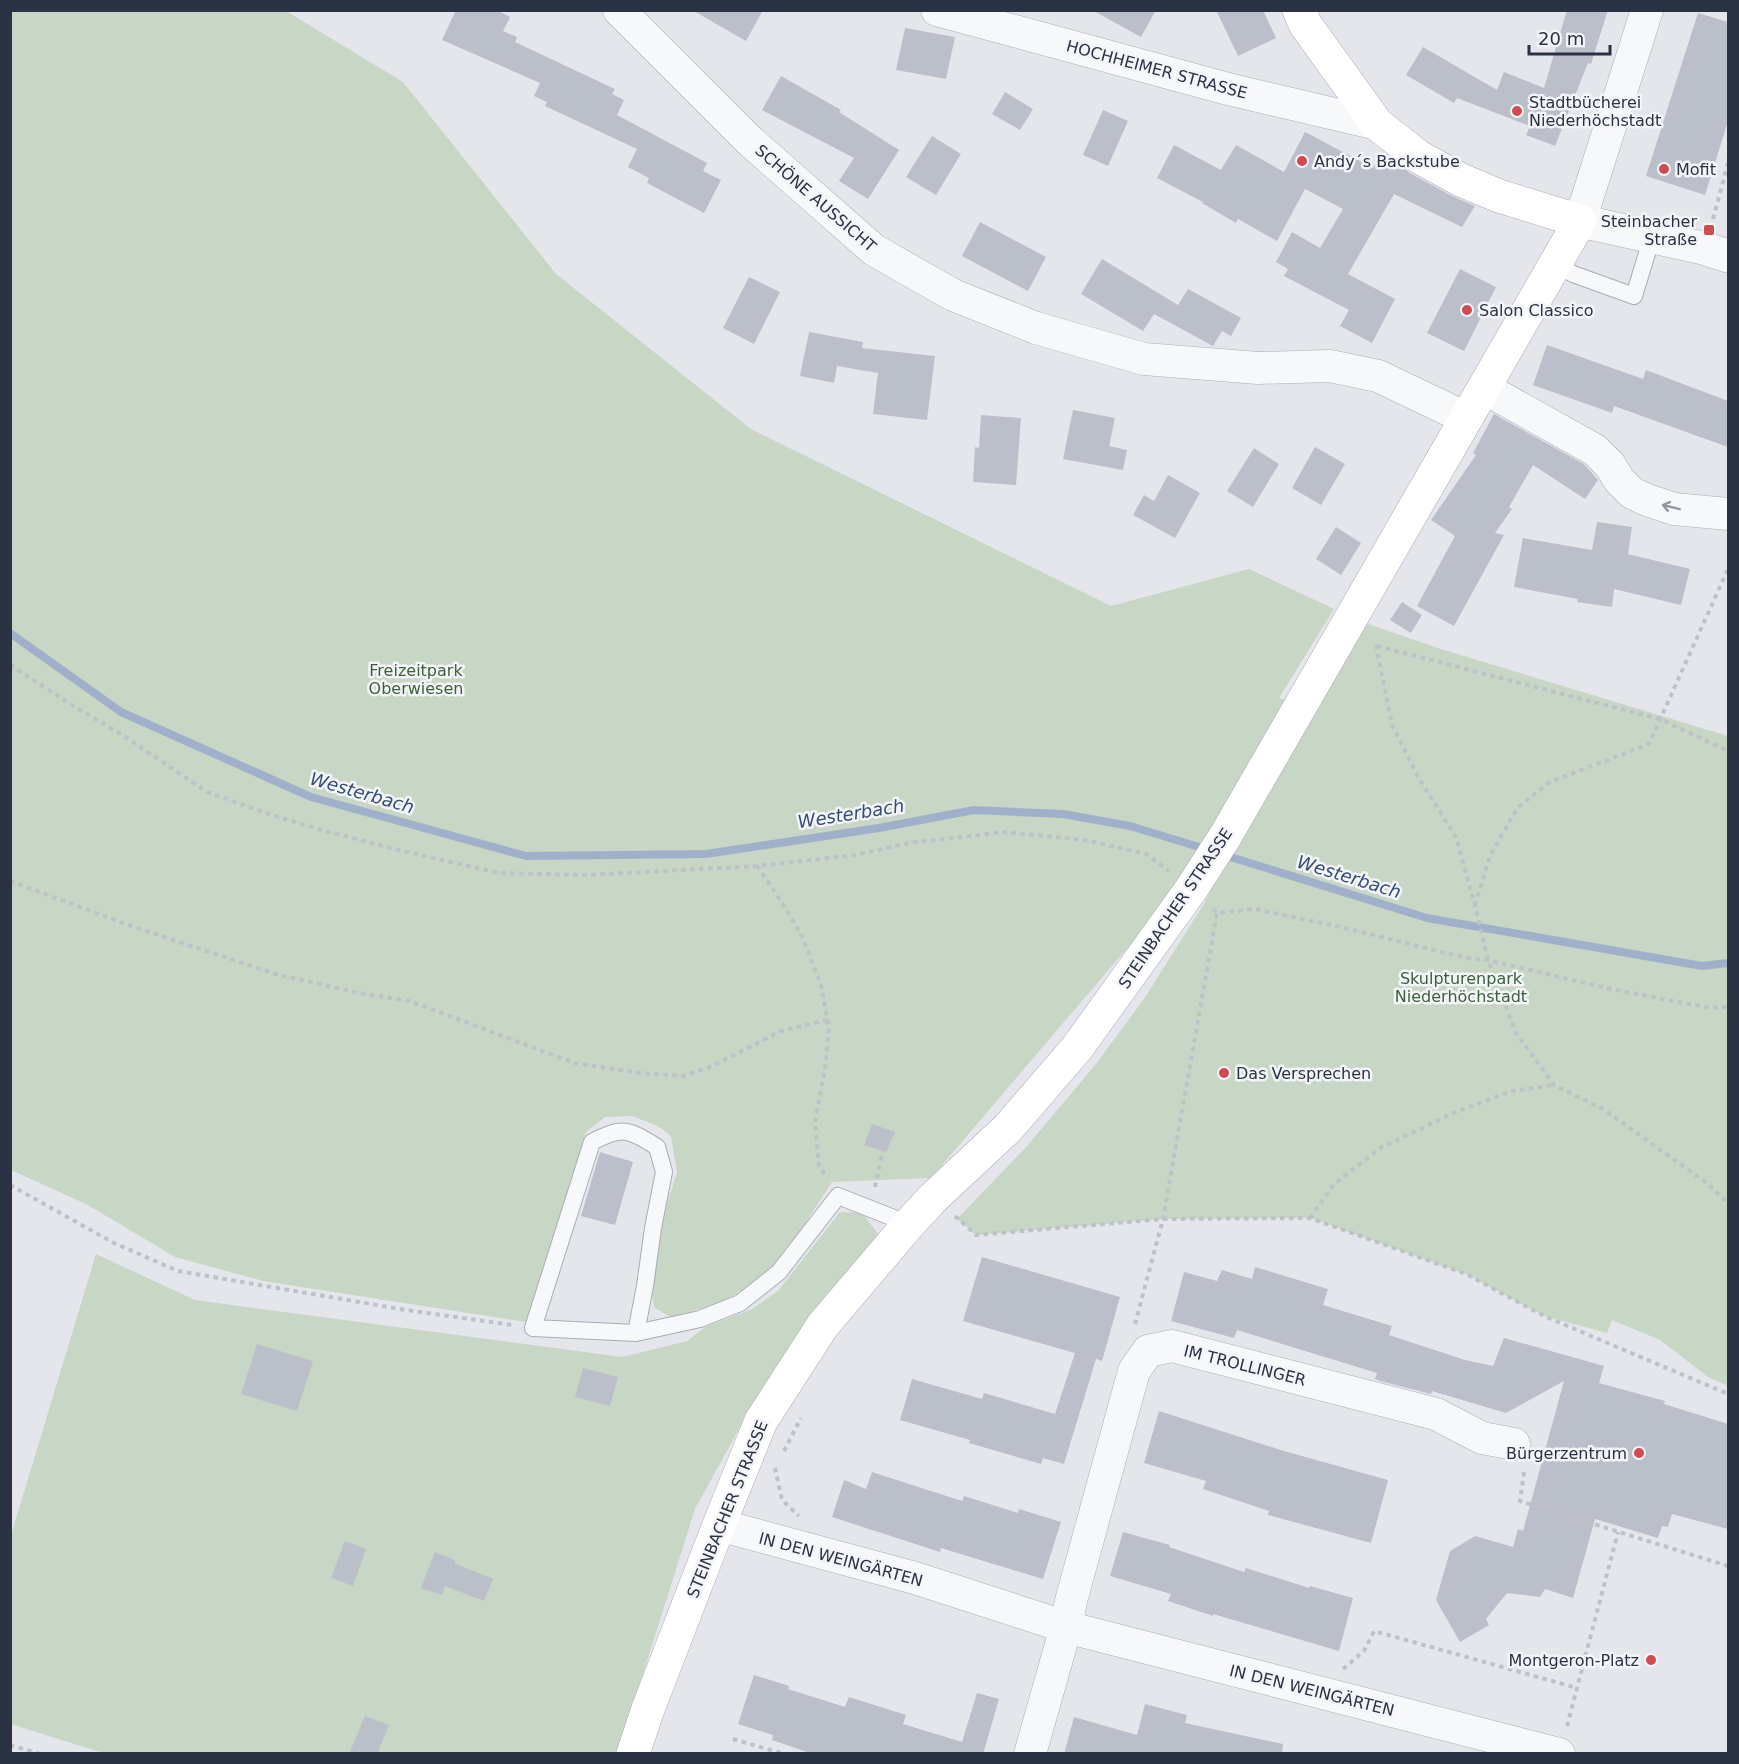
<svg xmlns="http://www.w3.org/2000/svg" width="1739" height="1764" viewBox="0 0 1739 1764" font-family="'DejaVu Sans',sans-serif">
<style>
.green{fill:#c8d6c5}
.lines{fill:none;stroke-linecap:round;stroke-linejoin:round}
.stream{stroke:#a0b0cb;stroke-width:8}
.building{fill:#bbbfc9}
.service-casing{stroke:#a9acb6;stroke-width:18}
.minor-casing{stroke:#a9acb6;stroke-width:33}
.tertiary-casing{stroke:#a9acb6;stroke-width:34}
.secondary-casing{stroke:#a9acb6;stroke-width:34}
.path{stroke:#bec1c7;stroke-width:4;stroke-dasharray:4.5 4.5;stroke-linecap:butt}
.service{stroke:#f7f8fa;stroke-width:16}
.minor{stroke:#f7f8fa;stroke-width:32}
.tertiary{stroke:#f7f8fa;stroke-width:33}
.secondary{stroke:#fff;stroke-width:33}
.oneway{stroke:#91959f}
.poi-dot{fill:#cf4b51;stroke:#f4f5f9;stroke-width:2}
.labels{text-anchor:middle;stroke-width:5;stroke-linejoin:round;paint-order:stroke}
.street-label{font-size:16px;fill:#2b3244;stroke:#f4f5f9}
.poi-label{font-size:16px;fill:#2b3244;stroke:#f4f5f9;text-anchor:start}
.park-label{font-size:16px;fill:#3c6039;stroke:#f4f5f9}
.water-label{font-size:18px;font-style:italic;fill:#354c79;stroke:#f4f5f9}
</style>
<rect width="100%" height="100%" fill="#e4e6ec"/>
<path class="green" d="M 11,11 L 286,11 L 403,82 L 556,274 L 751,429 L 1111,606 L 1249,569 L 1334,609 L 1279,698 L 1291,702 L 1193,867 L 1187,865 L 1169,899 L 931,1178 L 832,1182 L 776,1268 L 721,1303 L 671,1317 L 655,1308 L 650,1289 L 658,1230 L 677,1173 L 671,1136 L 658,1126 L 632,1116 L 605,1117 L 586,1132 L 536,1297 L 526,1322 L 263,1281 L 175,1257 L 86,1204 L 11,1170 Z
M 1368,624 L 1441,649 L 1728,736 L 1728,1386 L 1708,1377 L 1660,1340 L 1612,1320 L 1607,1333 L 1544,1316 L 1466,1274 L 1310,1218 L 1163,1219 L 976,1235 L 957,1219 L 1028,1145 L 1096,1064 L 1144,999 L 1205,902 L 1236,838 L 1356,639 Z
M 840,1212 L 862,1213 L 879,1235 L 816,1312 L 756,1398 L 695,1509 L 618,1753 L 106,1754 L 11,1724 L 11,1535 L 96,1254 L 195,1300 L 622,1357 L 687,1341 L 705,1327 L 752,1309 L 778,1291 Z"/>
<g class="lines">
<path class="stream" d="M 10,633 L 121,712 L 311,797 L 526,856 L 706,854 L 879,828 L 974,810 L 1063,814 L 1130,826 L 1209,850
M 1221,854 L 1427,918 L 1702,966 L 1728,963"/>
</g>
<path class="building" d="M 456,10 L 496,10 L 510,17 L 503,31 L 517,37 L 515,42 L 615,89 L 612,94 L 624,100 L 617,115 L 707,163 L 703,171 L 721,180 L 704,213 L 647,183 L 649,178 L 628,167 L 637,149 L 545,106 L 547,102 L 534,96 L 540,83 L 442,40 Z
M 692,10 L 763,10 L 746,41 Z
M 1092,10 L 1156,10 L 1141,37 Z
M 1216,10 L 1263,10 L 1276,38 L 1238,56 Z
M 1567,10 L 1608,10 L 1591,64 L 1588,63 L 1555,146 L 1526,135 L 1530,126 L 1457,98 L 1454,103 L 1406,75 L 1423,47 L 1497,90 L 1504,72 L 1544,88 Z
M 1698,13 L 1728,22 L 1728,121 L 1705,195 L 1646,176 Z
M 905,28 L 955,37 L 946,79 L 896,70 Z
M 781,76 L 841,110 L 839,112 L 899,150 L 868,199 L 839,181 L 854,158 L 762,110 Z
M 1005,92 L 1033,109 L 1020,130 L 992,114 Z
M 1103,110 L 1128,121 L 1108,166 L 1083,155 Z
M 1305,132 L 1373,168 L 1383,152 L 1410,173 L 1452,196 L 1475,206 L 1462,227 L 1394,194 L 1348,274 L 1395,299 L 1372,343 L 1340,326 L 1349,310 L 1284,276 L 1288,269 L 1276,262 L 1292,232 L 1320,248 L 1343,209 L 1305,189 L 1277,241 L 1238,219 L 1236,223 L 1202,203 L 1203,202 L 1157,178 L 1174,145 L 1221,170 L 1236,145 L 1284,172 Z
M 932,136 L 961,154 L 936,195 L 906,177 Z
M 980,222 L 1046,257 L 1028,291 L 962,256 Z
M 1102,259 L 1178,305 L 1188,289 L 1241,318 L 1231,336 L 1222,331 L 1213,346 L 1154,314 L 1143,331 L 1081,294 Z
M 1460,269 L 1496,287 L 1464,351 L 1427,333 Z
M 749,277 L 780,292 L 754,344 L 723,328 Z
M 809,332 L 863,342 L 862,348 L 935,356 L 927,420 L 873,414 L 878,373 L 837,366 L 834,383 L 800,376 Z
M 1547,345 L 1643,379 L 1646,370 L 1728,401 L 1728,447 L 1614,406 L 1612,413 L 1533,385 Z
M 1073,410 L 1115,418 L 1109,446 L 1127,450 L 1123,470 L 1063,459 Z
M 1494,414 L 1584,464 L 1598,480 L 1585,499 L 1533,465 L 1509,507 L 1512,509 L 1495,533 L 1504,535 L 1454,626 L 1417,606 L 1455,536 L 1431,520 L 1476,455 L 1473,453 Z
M 981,415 L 1021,418 L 1016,485 L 973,482 L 975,447 L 979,448 Z
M 1315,447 L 1345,464 L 1321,505 L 1292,488 Z
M 1254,448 L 1279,464 L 1253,507 L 1227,491 Z
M 1168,475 L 1200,493 L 1175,538 L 1133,515 L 1144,495 L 1154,501 Z
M 1597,522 L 1632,527 L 1628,554 L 1690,569 L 1681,605 L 1614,589 L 1612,607 L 1577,602 L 1578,599 L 1514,587 L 1523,538 L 1592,550 Z
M 1336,527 L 1361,543 L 1341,575 L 1316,559 Z
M 1402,602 L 1422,615 L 1411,633 L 1390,620 Z
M 872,1124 L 895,1132 L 886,1152 L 864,1145 Z
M 600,1152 L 633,1162 L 615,1225 L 581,1216 Z
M 982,1257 L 1120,1297 L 1102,1361 L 1096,1359 L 1064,1464 L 1043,1458 L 1041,1464 L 969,1443 L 970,1440 L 900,1420 L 912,1379 L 982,1399 L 984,1393 L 1055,1414 L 1075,1353 L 963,1321 Z
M 1255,1267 L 1328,1289 L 1323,1305 L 1392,1326 L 1389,1335 L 1465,1360 L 1493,1366 L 1504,1338 L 1604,1366 L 1599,1383 L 1665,1401 L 1664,1404 L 1728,1424 L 1728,1529 L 1672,1514 L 1668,1527 L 1662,1526 L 1658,1538 L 1595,1519 L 1573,1598 L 1545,1589 L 1540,1597 L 1507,1593 L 1486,1619 L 1489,1625 L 1460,1642 L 1436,1600 L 1450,1551 L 1475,1536 L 1513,1547 L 1518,1529 L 1523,1531 L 1564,1381 L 1506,1413 L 1432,1391 L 1431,1394 L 1380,1381 L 1375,1379 L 1377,1373 L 1237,1330 L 1234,1338 L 1171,1321 L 1184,1272 L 1217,1281 L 1222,1270 L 1252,1279 Z
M 257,1344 L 313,1361 L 297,1411 L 241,1394 Z
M 583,1368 L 618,1377 L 610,1406 L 575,1397 Z
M 1159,1411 L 1284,1451 L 1388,1480 L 1371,1543 L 1268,1515 L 1269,1511 L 1203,1489 L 1206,1481 L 1144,1463 Z
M 872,1472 L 962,1501 L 964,1496 L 1018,1513 L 1019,1509 L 1061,1522 L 1043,1579 L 941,1548 L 940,1552 L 832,1517 L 844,1480 L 866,1489 Z
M 1123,1532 L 1170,1545 L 1169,1547 L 1244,1572 L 1246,1568 L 1309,1588 L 1310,1586 L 1353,1598 L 1339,1651 L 1213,1614 L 1213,1616 L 1168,1601 L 1171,1594 L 1110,1576 Z
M 345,1541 L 366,1549 L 353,1586 L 331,1578 Z
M 435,1552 L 455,1560 L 454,1563 L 493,1579 L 484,1601 L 445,1586 L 442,1595 L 421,1588 Z
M 754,1675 L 789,1686 L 788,1689 L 845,1707 L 849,1697 L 906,1715 L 903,1724 L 962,1742 L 977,1693 L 999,1699 L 983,1754 L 813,1754 L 772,1740 L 773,1735 L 738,1724 Z
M 1145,1704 L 1187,1715 L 1185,1723 L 1283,1744 L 1282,1754 L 1064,1754 L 1074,1717 L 1137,1735 Z
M 365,1716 L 389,1725 L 377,1754 L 349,1754 Z"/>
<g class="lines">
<defs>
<path id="service" d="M 1555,264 L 1573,274 L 1634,296 L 1652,237
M 636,1333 L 645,1286 L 653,1228 L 664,1172 L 657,1147 C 628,1129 623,1126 592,1142 L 533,1328 L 636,1333 L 700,1319 L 740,1303 L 779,1272 L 838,1196 L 909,1224"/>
<path id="minor" d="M 619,10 L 751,142 L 874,250 L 953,295 L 1036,328 L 1144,359 L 1258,368 L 1330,366 L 1378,376 L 1466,418
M 937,10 L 1228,89 L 1377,124
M 1580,221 L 1647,10
M 1484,388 L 1595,450 L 1610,465 L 1619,480 L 1632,493 L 1647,500 L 1674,509 L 1728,514
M 719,1525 L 915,1578 L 1066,1627 L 1559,1754
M 1030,1754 L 1066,1627 L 1071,1601 L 1134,1371 L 1148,1351 L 1172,1346 L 1436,1414 L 1482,1438 L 1514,1444"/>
<path id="tertiary" d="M 1580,221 L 1703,248 L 1728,256"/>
<path id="secondary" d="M 633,1754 L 648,1709 L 719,1525 L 761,1421 L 823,1325 L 909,1224 L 933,1198 L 1008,1128 L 1077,1048 L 1192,888 L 1226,835 L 1580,221 L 1499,196 L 1461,180 L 1419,157 L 1377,124 L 1305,24 L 1299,10"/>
</defs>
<use href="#service" class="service-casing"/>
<use href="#minor" class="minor-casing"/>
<use href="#tertiary" class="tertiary-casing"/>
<use href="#secondary" class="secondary-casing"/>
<path class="path" d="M 1713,219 L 1728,163
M 1376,645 L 1392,725 L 1419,779 L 1456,837 L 1475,906 L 1488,960 L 1516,1033 L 1554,1085 L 1603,1109 L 1708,1184 L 1728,1203
M 1377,646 L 1660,719 L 1728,751
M 10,665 L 72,705 L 124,736 L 207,792 L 269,814 L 321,830 L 403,851 L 499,873 L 587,875 L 757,866 L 855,855 L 909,843 L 1005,832 L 1085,840 L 1146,854 L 1169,871
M 757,866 L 779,898 L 801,934 L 821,985 L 829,1028 L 825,1069 L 815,1122 L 819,1165 L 827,1178
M 10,881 L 128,925 L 279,975 L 359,993 L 410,1001 L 574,1063 L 640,1073 L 683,1076 L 710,1067 L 781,1031 L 827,1020
M 1475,905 L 1490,856 L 1518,807 L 1550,782 L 1649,744 L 1728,569
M 1213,909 L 1217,913 L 1255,909 L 1350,929 L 1433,950 L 1472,959 L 1488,960 L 1606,988 L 1710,1008 L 1728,1007
M 10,1185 L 114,1243 L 178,1271 L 406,1310 L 512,1325
M 875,1187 L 882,1155
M 955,1216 L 976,1235 L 1163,1219 L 1310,1218 L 1466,1274 L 1544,1316 L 1728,1394
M 1310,1218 L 1335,1183 L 1382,1147 L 1458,1111 L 1512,1091 L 1554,1085
M 1135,1324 L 1163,1219 L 1217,913
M 784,1451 L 801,1418
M 775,1468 L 782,1500 L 799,1516
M 1524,1472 L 1520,1501 L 1728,1566
M 1343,1669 L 1364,1651 L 1374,1631 L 1577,1688
M 1567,1726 L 1618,1532
M 733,1739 L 784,1754
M 10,1745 L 40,1754"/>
<use href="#service" class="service"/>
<use href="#minor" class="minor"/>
<use href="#tertiary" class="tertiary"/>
<use href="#secondary" class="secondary"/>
</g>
<defs><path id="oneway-shaft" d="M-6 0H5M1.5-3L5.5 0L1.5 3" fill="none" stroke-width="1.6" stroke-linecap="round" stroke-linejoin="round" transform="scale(1.5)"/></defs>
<use class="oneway" href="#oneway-shaft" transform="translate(1671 507) rotate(-166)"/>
<g class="poi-dot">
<circle cx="1517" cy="111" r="6"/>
<circle cx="1302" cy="161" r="6"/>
<circle cx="1664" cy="169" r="6"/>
<rect x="1703" y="224" width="12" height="12" rx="3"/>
<circle cx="1467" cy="310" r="6"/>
<circle cx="1224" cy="1073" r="6"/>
<circle cx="1639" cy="1453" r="6"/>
<circle cx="1651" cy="1660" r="6"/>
</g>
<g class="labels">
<g class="street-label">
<text transform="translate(1157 69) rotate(15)" y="6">HOCHHEIMER STRASSE</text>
<text transform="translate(816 198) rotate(41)" y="6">SCHÖNE AUSSICHT</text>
<text transform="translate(1175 908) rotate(-56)" y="6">STEINBACHER STRASSE</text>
<text transform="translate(1245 1365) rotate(14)" y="6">IM TROLLINGER</text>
<text transform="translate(727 1509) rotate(-68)" y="6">STEINBACHER STRASSE</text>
<text transform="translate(841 1559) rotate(15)" y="6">IN DEN WEINGÄRTEN</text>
<text transform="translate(1312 1690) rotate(14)" y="6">IN DEN WEINGÄRTEN</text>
</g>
<g class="poi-label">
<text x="1529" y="108">Stadtbücherei<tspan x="1529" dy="18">Niederhöchstadt</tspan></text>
<text x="1314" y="167">Andy´s Backstube</text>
<text x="1676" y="175">Mofit</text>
<text x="1697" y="227" text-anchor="end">Steinbacher<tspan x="1697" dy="18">Straße</tspan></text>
<text x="1479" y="316">Salon Classico</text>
<text x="1236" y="1079">Das Versprechen</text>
<text x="1627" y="1459" text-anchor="end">Bürgerzentrum</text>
<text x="1639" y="1666" text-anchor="end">Montgeron-Platz</text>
</g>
<g class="park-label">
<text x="416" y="676">Freizeitpark<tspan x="416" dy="18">Oberwiesen</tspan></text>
<text x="1461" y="984">Skulpturenpark<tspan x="1461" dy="18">Niederhöchstadt</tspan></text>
</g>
<g class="water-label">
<text transform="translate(362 793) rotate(16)" y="6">Westerbach</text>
<text transform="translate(851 814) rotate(-9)" y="6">Westerbach</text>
<text transform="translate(1349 877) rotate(17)" y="6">Westerbach</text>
</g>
</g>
<rect width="1739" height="1764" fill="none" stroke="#2b3244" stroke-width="24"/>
<path d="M1529 45v9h81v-9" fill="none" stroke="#2b3244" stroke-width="3"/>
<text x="1538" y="45" font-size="18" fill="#2b3244" stroke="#f4f5f9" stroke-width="4.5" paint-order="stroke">20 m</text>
</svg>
